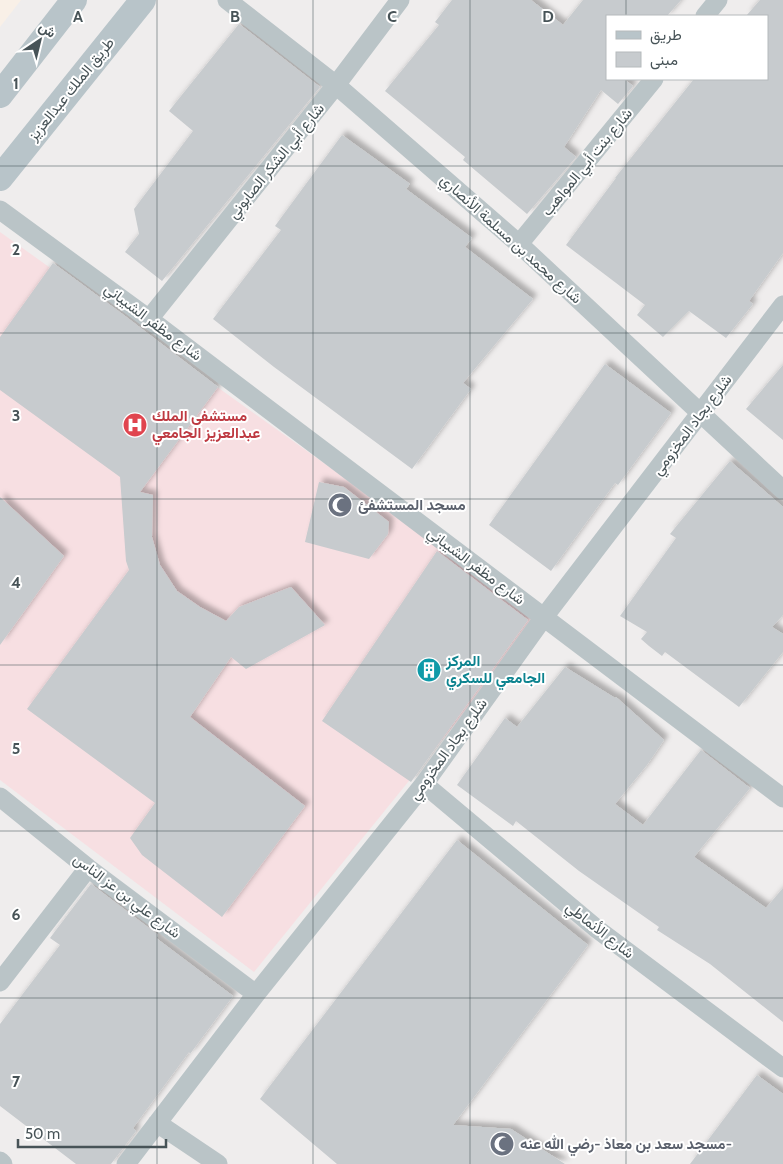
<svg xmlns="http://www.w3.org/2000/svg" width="783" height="1164" viewBox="0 0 783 1164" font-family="Cabin,Vazirmatn,sans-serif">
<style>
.commercial{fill:#f9f0e7}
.medical{fill:#f7dfe2}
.building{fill:#c7cbce;filter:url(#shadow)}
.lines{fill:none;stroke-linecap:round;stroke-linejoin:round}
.minor{stroke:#bac4c7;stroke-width:19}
.secondary{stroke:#b8c4c9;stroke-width:26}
.grid{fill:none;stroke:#475357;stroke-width:1;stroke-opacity:0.55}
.labels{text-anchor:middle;stroke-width:4;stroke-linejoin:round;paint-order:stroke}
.street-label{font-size:15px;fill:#475357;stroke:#fff}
.health-label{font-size:15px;font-weight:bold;fill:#be3a42;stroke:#fff;text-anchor:start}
.worship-label{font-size:15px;font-weight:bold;fill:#5b616d;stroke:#fff;text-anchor:start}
.culture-label{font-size:15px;font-weight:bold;fill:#0d838f;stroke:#fff;text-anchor:start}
.grid-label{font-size:16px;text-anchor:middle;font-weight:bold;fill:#475357;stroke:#fff;stroke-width:4;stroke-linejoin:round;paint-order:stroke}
</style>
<defs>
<filter id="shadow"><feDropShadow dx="4.5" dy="-4.5" stdDeviation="2.5" flood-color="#0004"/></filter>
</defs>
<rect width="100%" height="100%" fill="#efeded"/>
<path class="commercial" d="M 0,0 L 21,0 L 0,27 Z"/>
<path class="medical" d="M 0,232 L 541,618 L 254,972 L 0,780 Z"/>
<path class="building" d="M 452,0 L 531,0 L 563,25 L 583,0 L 681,0 L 667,16 L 607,16 L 607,79 L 624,79 L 633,86 L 618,104 L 601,90 L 564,147 L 576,157 L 527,214 L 463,160 L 465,157 L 385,91 L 439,25 L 435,22 Z
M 760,0 L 783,0 L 783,253 L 749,301 L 753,304 L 726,338 L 689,311 L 663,337 L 637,315 L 645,305 L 566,245 L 616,178 L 615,178 L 694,79 L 767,79 L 767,16 L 746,16 Z
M 239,24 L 320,87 L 162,281 L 125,252 L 139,234 L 134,209 L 193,131 L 169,111 Z
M 342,135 L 410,184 L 406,189 L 472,238 L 465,247 L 533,299 L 463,383 L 471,389 L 412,469 L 274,367 L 213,319 L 281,230 L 275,226 Z
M 53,263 L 125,316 L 218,387 L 140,492 L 153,495 L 152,537 L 160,565 L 177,591 L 200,607 L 226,621 L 239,607 L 291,587 L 325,625 L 246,669 L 231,657 L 190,717 L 305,806 L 222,917 L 142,855 L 130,838 L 155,803 L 27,709 L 129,570 L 126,561 L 120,477 L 0,390 L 0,337 Z
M 605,364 L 671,413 L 618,485 L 615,483 L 551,571 L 489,525 Z
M 783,365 L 783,440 L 746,409 Z
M 730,461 L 783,507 L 783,615 L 772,627 L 783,634 L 783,652 L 739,707 L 665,652 L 662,656 L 649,646 L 641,639 L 647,632 L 620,616 L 676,538 L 670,534 Z
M 319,482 L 344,487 L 389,522 L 388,534 L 369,559 L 305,542 Z
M 0,497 L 64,556 L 0,645 Z
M 437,551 L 528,620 L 411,782 L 322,721 Z
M 565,667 L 615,698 L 616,697 L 664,740 L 647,765 L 615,804 L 643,825 L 701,750 L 750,788 L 694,857 L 766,908 L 783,888 L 783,1022 L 710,964 L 657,930 L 659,927 L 579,871 L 516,821 L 513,826 L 457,785 L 505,718 L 517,727 Z
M 457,840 L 588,945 L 453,1125 L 511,1129 L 565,1164 L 337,1164 L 260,1099 Z
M 91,884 L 158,935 L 156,938 L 233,996 L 190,1054 L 189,1052 L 133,1128 L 136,1131 L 111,1164 L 76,1164 L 0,1106 L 0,1024 L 60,945 L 50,938 Z
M 757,1075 L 783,1094 L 783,1164 L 690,1164 Z"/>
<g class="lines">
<path class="minor" d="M 227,0 L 336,85 L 519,244 L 783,490
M 705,16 L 718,0
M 0,210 L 149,319 L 783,798
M 519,244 L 654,79
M 149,319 L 336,85 L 400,0
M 424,784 L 597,929 L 783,1068
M 0,797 L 88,868 L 256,994
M 0,982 L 88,868
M 157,1123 L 218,1164
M 0,1161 L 3,1164
M 126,1164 L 256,994 L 424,784 L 544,617 L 783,305"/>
<path class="secondary" d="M 0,95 L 74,0
M 0,178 L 143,0"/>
</g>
<path class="grid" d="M 157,0 L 157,1164M 313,0 L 313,1164M 470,0 L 470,1164M 626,0 L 626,16M 626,79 L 626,1164M 0,166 L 783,166M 0,333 L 783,333M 0,499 L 783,499M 0,665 L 783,665M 0,831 L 783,831M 0,998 L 783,998"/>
<defs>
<symbol id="hospital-disc" viewBox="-11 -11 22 22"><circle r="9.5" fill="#e0444e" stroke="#fff"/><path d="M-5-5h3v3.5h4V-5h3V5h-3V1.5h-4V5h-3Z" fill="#fff"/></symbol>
<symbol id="mosque-disc" viewBox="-11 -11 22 22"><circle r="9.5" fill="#6b7280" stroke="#fff"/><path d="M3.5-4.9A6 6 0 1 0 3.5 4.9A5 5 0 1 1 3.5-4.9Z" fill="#fff"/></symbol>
<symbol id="building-disc" viewBox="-11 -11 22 22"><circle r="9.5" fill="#0f9aa8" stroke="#fff"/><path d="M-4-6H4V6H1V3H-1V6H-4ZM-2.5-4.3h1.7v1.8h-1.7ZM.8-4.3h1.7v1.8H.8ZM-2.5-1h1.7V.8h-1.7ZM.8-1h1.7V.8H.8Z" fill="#fff"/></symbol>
</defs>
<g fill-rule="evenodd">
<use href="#hospital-disc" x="121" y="411" width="28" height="28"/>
<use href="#mosque-disc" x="326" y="491" width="28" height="28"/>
<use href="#building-disc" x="415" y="656" width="28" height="28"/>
<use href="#mosque-disc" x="488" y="1130" width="28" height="28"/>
</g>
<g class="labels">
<g class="street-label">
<text transform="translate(71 89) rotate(-51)" y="5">طريق الملك عبدالعزيز</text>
<text transform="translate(276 161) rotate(-51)" y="5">شارع أبي الشكر الصابوني</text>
<text transform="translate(587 162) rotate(-51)" y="5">شارع بنت أبي المواهب</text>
<text transform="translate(511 239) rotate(42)" y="5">شارع محمد بن مسلمة الأنصاري</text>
<text transform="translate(153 322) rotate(37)" y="5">شارع مظفر الشيباني</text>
<text transform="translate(692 425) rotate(-53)" y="5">شلرع بجاد المخزومي</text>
<text transform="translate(476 566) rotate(37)" y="5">شارع مظفر الشيباني</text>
<text transform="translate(448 749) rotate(-54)" y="5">شلرع بجاد المخزومي</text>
<text transform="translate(127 896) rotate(37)" y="5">شارع علي بن عز الناس</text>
<text transform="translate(600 930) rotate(38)" y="5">شارع الأنماطي</text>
</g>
<g class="health-label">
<text x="152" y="421">مستشفى الملك<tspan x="152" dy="17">عبدالعزيز الجامعي</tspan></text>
</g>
<g class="worship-label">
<text x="358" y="510">مسجد المستشفئ</text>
<text x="520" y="1149">مسجد سعد بن معاذ -رضي الله عنه-</text>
</g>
<g class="culture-label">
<text x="446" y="666">المركز<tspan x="446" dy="17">الجامعي للسكري</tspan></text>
</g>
</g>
<g class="grid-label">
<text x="78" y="22">A</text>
<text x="235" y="22">B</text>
<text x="392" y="22">C</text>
<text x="548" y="22">D</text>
<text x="16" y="89">1</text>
<text x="16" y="255">2</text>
<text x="16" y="421">3</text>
<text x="16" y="588">4</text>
<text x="16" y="754">5</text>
<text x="16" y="920">6</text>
<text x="16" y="1087">7</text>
</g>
<rect x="606" y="15" width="162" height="65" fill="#ffffff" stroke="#b5babc"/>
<rect x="616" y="31" width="25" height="8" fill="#b8c4c9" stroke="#b5babc"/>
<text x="650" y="40" font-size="15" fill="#475357">طريق</text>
<rect x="616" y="52" width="25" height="15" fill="#c7cbce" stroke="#b5babc"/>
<text x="650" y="65" font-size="15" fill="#475357">مبنى</text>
<g transform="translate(40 40) rotate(35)" stroke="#ffffff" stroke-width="4" paint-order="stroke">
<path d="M0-4L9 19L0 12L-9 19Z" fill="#475357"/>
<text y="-8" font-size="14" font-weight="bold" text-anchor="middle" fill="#475357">ش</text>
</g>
<path d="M18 1139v8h148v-8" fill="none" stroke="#475357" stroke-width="2.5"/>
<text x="25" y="1139" font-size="15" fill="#475357" stroke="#ffffff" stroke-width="4" paint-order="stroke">50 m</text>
</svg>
